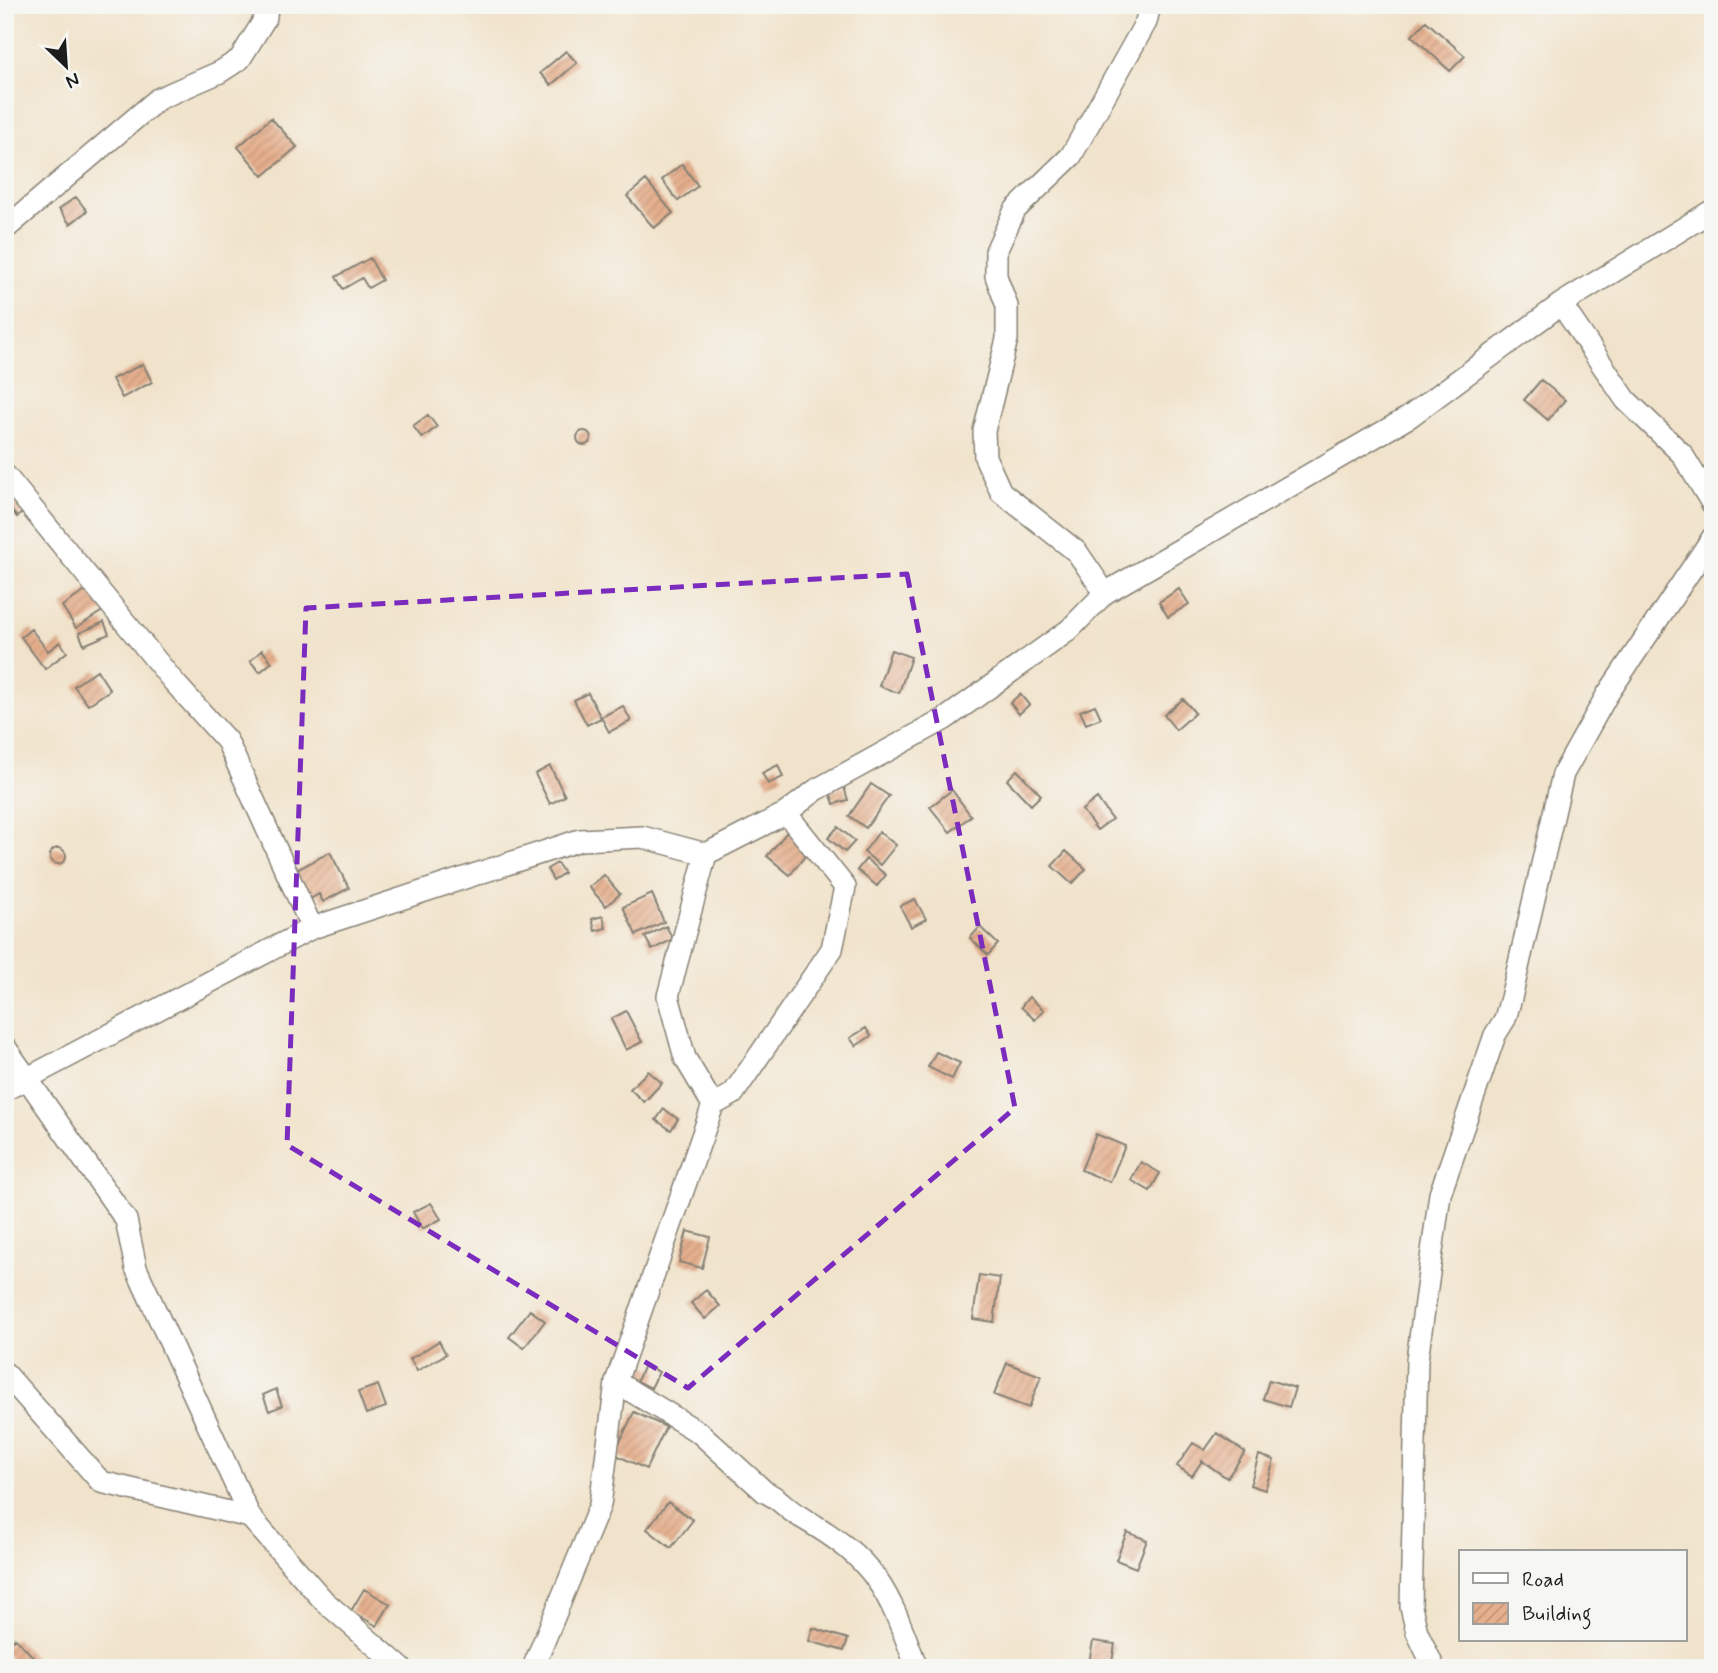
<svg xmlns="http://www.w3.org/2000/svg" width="1718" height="1673" viewBox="0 0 1718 1673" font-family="Mynerve,sans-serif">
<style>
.building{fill:url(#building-hatch)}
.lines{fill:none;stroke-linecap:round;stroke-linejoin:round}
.minor-casing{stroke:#868074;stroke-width:24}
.path{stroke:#868074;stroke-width:3.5;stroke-dasharray:2 5;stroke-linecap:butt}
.minor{stroke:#fff;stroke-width:21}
.marked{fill:none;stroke:#7b2cbf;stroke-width:5;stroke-dasharray:14 9;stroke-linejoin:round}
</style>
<defs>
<pattern id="building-hatch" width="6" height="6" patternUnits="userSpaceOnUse" patternTransform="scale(1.75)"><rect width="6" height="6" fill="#e5af8d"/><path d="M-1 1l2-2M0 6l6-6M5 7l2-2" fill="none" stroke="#c49679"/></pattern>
</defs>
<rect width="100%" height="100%" fill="#f6f6f2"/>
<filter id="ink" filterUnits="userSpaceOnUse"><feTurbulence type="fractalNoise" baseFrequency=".0143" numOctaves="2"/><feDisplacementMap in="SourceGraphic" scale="14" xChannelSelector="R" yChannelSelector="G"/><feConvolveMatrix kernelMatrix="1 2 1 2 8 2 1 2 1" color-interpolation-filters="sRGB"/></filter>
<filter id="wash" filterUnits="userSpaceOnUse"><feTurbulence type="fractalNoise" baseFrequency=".00686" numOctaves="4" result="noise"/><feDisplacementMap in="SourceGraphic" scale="28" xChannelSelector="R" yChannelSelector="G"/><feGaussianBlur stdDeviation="1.57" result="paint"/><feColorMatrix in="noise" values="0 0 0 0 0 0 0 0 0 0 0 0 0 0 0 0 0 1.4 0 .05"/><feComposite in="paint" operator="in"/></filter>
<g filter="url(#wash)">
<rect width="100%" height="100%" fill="#f1e3cb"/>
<g id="blocks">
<path class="building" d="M 1426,21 L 1465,56 L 1450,71 L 1412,36 Z
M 566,51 L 577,63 L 551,85 L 540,73 Z
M 271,118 L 297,147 L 263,176 L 238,147 Z
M 682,164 L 698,186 L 678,201 L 662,180 Z
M 646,180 L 673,213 L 654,228 L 627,196 Z
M 76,197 L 87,211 L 70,224 L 59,209 Z
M 370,258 L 382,280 L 368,288 L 362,278 L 343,289 L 336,277 Z
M 143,364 L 152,382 L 122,398 L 112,379 Z
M 1541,380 L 1565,400 L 1548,420 L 1524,400 Z
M 428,415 L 437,427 L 422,438 L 413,426 Z
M577 438a7 7 0 1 1 14 0a7 7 0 1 1-14 0Z
M 11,490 L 27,509 L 17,517 L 5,503 L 5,495 Z
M 90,588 L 104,610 L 76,628 L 62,606 Z
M 1179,589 L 1189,604 L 1168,617 L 1159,602 Z
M 104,622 L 109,634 L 84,645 L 79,633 Z
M 31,629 L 48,651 L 60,642 L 67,652 L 45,669 L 21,637 Z
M 262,650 L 272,662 L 260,672 L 250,661 Z
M 891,650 L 911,657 L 899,693 L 879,686 Z
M 97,670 L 110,690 L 88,705 L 74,686 Z
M 588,693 L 601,718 L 587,725 L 574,700 Z
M 1020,694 L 1029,705 L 1019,714 L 1010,703 Z
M 1183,699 L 1195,713 L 1176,730 L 1164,715 Z
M 1095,705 L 1101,718 L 1086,724 L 1080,711 Z
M 623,706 L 631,721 L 609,732 L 601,717 Z
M 778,765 L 783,777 L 768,784 L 762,773 Z
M 550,766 L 565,796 L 550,804 L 535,774 Z
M 1017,770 L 1041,795 L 1031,805 L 1007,780 Z
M 871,784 L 889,796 L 866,828 L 849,816 Z
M 844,787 L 848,800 L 834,804 L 830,792 Z
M 952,790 L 971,816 L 950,832 L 930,807 Z
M 1097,798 L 1112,819 L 1097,830 L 1082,810 Z
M 838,827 L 855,841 L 845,852 L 828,838 Z
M 787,832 L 810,850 L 790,875 L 767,856 Z
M 879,832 L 896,845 L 880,865 L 864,852 Z
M50 856a8 8 0 1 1 16 0a8 8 0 1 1-16 0Z
M 1066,851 L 1086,869 L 1072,884 L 1052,866 Z
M 330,852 L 349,888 L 323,902 L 319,894 L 307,901 L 291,873 Z
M 866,859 L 886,875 L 877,886 L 857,870 Z
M 557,863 L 564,873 L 553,880 L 547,869 Z
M 604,875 L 620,894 L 606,906 L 589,887 Z
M 652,894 L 664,922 L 636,935 L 623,907 Z
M 915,899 L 926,919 L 911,927 L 900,906 Z
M 603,916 L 606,928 L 595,931 L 592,919 Z
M 666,926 L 673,939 L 652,950 L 645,937 Z
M 980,927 L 998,944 L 988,955 L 970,938 Z
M 1029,997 L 1044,1010 L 1035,1020 L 1021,1007 Z
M 626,1011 L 642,1042 L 626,1050 L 611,1019 Z
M 866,1028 L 871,1036 L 856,1046 L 850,1038 Z
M 936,1052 L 960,1063 L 952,1079 L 928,1067 Z
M 648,1071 L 662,1083 L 644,1102 L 630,1089 Z
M 664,1109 L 678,1119 L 671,1130 L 656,1120 Z
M 1096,1134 L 1125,1146 L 1110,1182 L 1081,1170 Z
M 1141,1162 L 1160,1173 L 1150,1191 L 1131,1180 Z
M 431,1203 L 441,1219 L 422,1229 L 413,1212 Z
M 687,1231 L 710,1237 L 702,1268 L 679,1262 Z
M 979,1275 L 1000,1278 L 994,1322 L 973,1319 Z
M 706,1290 L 720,1306 L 705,1319 L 691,1303 Z
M 530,1310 L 545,1321 L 524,1348 L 509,1337 Z
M 439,1341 L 446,1354 L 417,1371 L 410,1359 Z
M 1007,1363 L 1041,1376 L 1029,1408 L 994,1395 Z
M 644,1365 L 659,1372 L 651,1388 L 637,1381 Z
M 1269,1380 L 1295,1388 L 1289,1407 L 1263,1399 Z
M 378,1385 L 386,1407 L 366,1414 L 358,1392 Z
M 276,1389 L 282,1406 L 269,1411 L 263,1395 Z
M 634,1412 L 666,1427 L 646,1469 L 614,1454 Z
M 1217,1433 L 1245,1452 L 1227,1478 L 1202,1461 L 1192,1476 L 1177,1466 L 1193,1443 L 1205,1450 Z
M 1259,1455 L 1274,1460 L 1265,1490 L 1250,1485 Z
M 668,1502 L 693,1520 L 671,1548 L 647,1529 Z
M 1127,1532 L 1147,1540 L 1136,1568 L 1116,1560 Z
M 364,1589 L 390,1604 L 377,1626 L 351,1611 Z
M 813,1628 L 848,1639 L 844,1651 L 809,1641 Z
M 15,1638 L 42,1666 L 40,1668 L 19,1668 L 5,1653 L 5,1647 Z
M 1093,1641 L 1115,1644 L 1111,1668 L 1088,1668 Z"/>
</g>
</g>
<g filter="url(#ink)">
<use href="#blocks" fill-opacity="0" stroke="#868074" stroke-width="2"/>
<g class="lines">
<defs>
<path id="minor" d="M 5,229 L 158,99 L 220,72 L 240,59 L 266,17 L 267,5
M 1561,304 L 1626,400 L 1682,454 L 1713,505
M 5,475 L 173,681 L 227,741 L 312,928
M 1105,593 L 1077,552 L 1001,492 L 985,457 L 984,431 L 1007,339 L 1007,306 L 996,276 L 996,251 L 1015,210 L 1071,156 L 1146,22 L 1150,5
M 706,854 L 668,996 L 685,1058 L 713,1105
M 5,1047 L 126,1220 L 136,1268 L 250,1517 L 324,1601 L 401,1668
M 5,1090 L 312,928 L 580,840 L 642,837 L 706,854 L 786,813 L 816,790 L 945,719 L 1069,630 L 1105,593 L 1409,417 L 1561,304 L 1713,210
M 5,1373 L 101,1482 L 250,1517
M 616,1382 L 700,1433 L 765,1492 C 780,1498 786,1509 799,1516 C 876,1560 887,1587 917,1668
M 533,1668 L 600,1505 L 616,1382 L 713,1105 L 733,1094 L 832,949 L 845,887 L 786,813
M 1434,1668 L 1417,1632 L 1411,1607 L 1417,1360 L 1440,1194 L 1495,1035 L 1505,1019 L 1511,998 L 1563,774 L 1607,695 L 1713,537"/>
</defs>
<use href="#minor" class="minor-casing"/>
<path class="path" d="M 5,12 L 13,5"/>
<use href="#minor" class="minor"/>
</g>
</g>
<path class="marked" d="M 907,574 L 1015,1108 L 688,1388 L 287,1145 L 306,608 Z"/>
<rect width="1718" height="1673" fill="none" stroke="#f6f6f2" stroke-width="28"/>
<rect x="1459" y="1550" width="228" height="91" fill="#f6f6f2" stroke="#9f9f9c" stroke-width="2"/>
<rect x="1473" y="1573" width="35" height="10" fill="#ffffff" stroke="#9f9f9c" stroke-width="2"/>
<text x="1522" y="1586" font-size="21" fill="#1c1c1c">Road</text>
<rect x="1473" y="1603" width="35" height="21" fill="url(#building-hatch)" stroke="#9f9f9c" stroke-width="2"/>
<text x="1522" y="1620" font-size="21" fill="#1c1c1c">Building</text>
<g transform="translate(66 66) rotate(155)" stroke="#f6f6f2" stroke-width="5" paint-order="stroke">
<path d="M0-5L12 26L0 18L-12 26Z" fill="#1c1c1c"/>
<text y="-10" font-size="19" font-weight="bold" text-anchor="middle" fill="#1c1c1c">N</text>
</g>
</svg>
